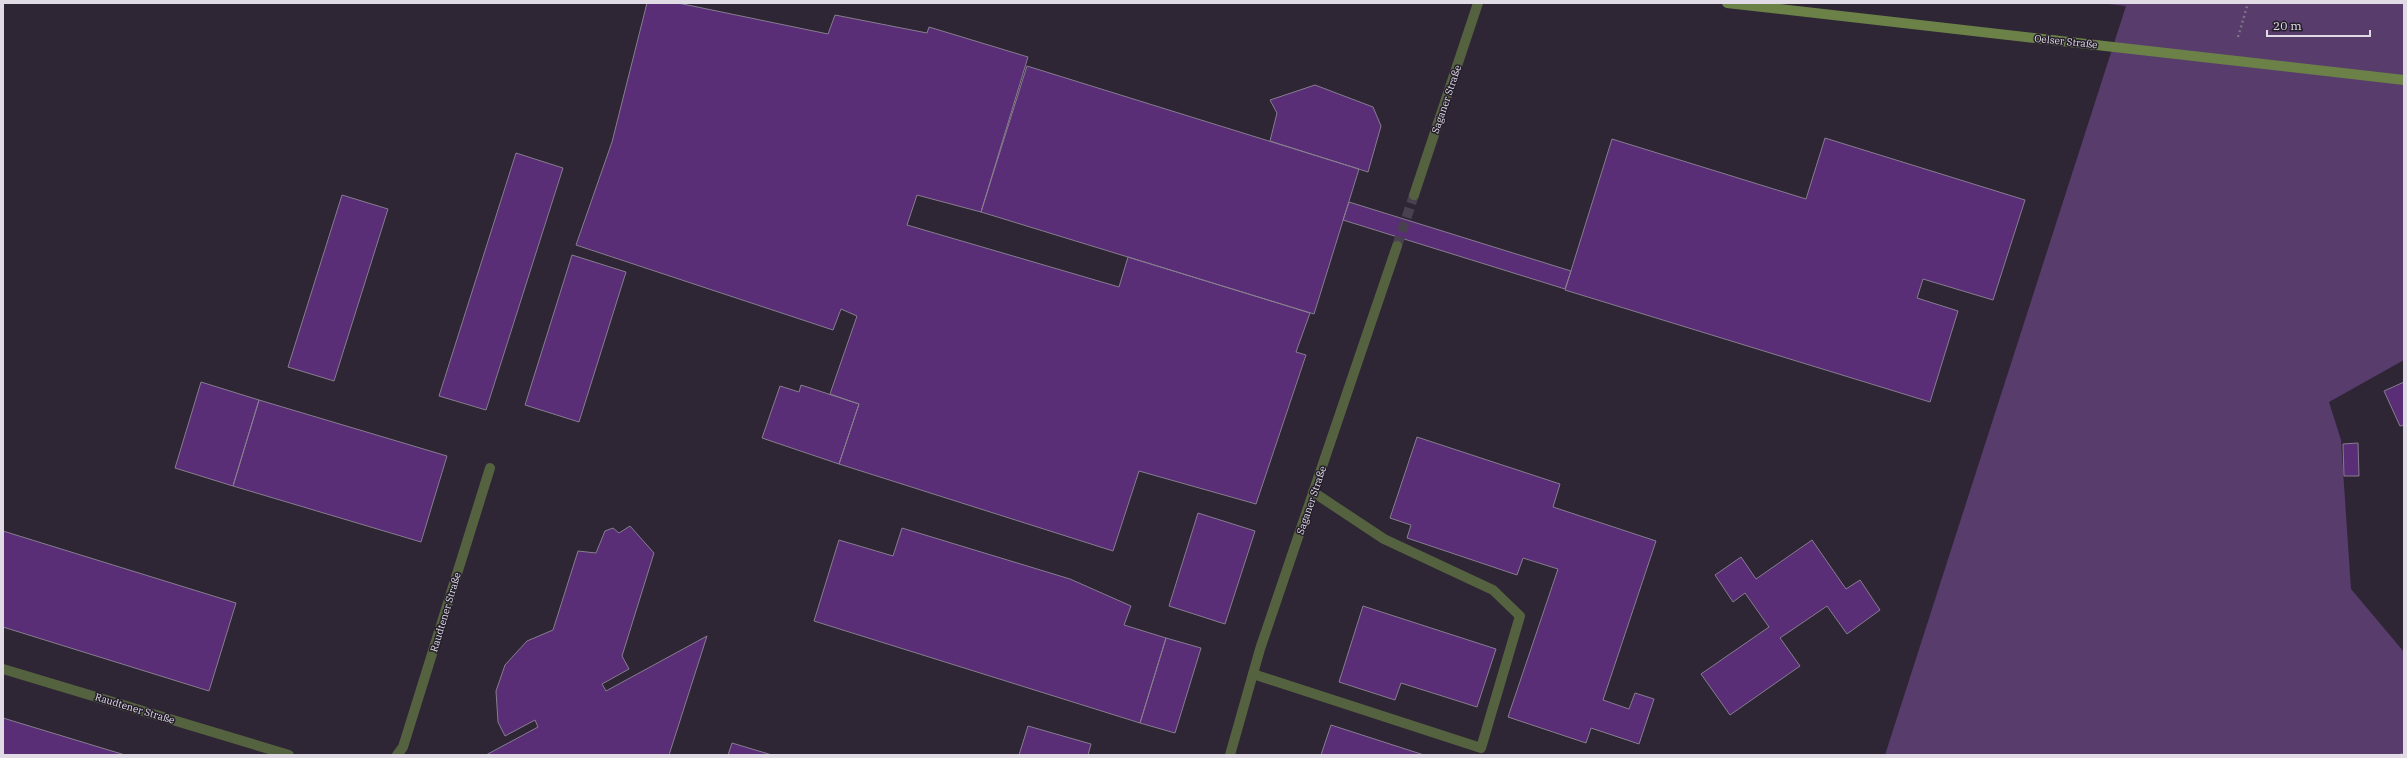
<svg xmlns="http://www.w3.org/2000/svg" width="2407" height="758" viewBox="0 0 2407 758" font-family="'IBM Plex Serif',serif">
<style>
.green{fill:#573c6c}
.building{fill:#592e77;stroke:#867d8e}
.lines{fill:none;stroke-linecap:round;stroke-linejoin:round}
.street-tunnel{stroke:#49414f;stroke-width:10;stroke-dasharray:10 5;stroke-linecap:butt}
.path{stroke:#7b7481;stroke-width:2.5;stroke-dasharray:2 3;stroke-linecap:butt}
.lane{stroke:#55623f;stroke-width:10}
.street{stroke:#55623f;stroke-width:10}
.secondary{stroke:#6c8148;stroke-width:10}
.labels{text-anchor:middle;stroke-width:3;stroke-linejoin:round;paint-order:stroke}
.street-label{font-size:10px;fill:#e0dbe4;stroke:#241d2b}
</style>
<rect width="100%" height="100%" fill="#2e2635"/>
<path class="green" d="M 2099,3 L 2404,3 L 2404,360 L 2329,402 L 2341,440 L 2351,589 L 2404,652 L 2404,755 L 1885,755 L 2126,6 Z"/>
<path class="building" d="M 647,3 L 678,3 L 828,34 L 835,15 L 927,33 L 929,27 L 1028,57 L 981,212 L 917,195 L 907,225 L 1119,287 L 1128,257 L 1310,313 L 1296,352 L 1306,355 L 1256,504 L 1139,471 L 1113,551 L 839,464 L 859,404 L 830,394 L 857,316 L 841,309 L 833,330 L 576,245 L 612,142 Z
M 1027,66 L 1359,169 L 1314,314 L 981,212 Z
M 1315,85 L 1373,107 L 1381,126 L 1368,172 L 1270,141 L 1277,113 L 1270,100 Z
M 1825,138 L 2025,200 L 1993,300 L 1923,279 L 1917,298 L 1958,311 L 1930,402 L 1565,290 L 1612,139 L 1806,199 Z
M 516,153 L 563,168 L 486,410 L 439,396 Z
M 342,195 L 388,209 L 334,381 L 288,367 Z
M 1349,202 L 1571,271 L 1565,289 L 1343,220 Z
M 572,255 L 626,272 L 579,422 L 525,405 Z
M 201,382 L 259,400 L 233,486 L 175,468 Z
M 2404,382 L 2404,425 L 2400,426 L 2384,391 Z
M 801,385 L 859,404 L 839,464 L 762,438 L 780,386 L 799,392 Z
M 259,400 L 447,456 L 421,542 L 233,486 Z
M 1417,437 L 1560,484 L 1553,507 L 1656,541 L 1603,700 L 1629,709 L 1635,693 L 1654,699 L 1639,744 L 1591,728 L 1586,743 L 1508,717 L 1558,569 L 1523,558 L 1517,575 L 1407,538 L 1411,525 L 1390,518 Z
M 2358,443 L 2359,476 L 2344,476 L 2343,444 Z
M 1198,513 L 1255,531 L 1225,624 L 1169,606 Z
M 630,526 L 654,553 L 622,656 L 629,669 L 602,684 L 606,691 L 707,636 L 669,755 L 486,755 L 538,727 L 535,720 L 505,736 L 498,722 L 496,691 L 505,665 L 527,641 L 553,630 L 578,551 L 596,553 L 605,531 L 613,528 L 619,533 Z
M 902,528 L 1070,579 L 1131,606 L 1124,625 L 1166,638 L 1140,723 L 814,621 L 839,540 L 893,556 Z
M 3,531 L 236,603 L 209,691 L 3,627 Z
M 1812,540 L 1846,589 L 1860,580 L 1880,610 L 1847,634 L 1827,606 L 1780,638 L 1800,666 L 1730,715 L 1701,674 L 1769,627 L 1745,593 L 1733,602 L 1715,575 L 1741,557 L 1756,579 Z
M 1363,606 L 1496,649 L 1477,707 L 1401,683 L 1395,700 L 1339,682 Z
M 1166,638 L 1201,648 L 1175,733 L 1140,723 Z
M 3,718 L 125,755 L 3,755 Z
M 1331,725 L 1424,755 L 1321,755 Z
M 1028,726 L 1091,744 L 1088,755 L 1019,755 Z
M 732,743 L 772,755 L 728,755 Z"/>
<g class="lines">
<path class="street-tunnel" d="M 1397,246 L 1414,195"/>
<path class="path" d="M 2238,37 L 2248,3
M 2401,755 L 2404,752"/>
<path class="lane" d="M 1253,674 L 1481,748 L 1520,616 L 1493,590 L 1384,539 L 1313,492"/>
<path class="street" d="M 1414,195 L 1478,3
M 3,669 L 289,755
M 397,755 L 403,747 L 490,468
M 1230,755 L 1260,649 L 1397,246"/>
<path class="secondary" d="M 1727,3 L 2404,80"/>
</g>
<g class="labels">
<g class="street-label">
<text transform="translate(2066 41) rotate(6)" y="4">Oelser Straße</text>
<text transform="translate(1446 99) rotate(-71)" y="4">Saganer Straße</text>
<text transform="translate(1311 500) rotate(-71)" y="4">Saganer Straße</text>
<text transform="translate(445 612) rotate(-73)" y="4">Raudtener Straße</text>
<text transform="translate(135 708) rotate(17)" y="4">Raudtener Straße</text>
</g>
</g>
<rect width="2407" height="758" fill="none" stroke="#e0dbe4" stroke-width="8"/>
<path d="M2267 30v6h103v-6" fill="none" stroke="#e0dbe4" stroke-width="2"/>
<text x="2273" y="30" font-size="12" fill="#e0dbe4" stroke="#241d2b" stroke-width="3" paint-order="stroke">20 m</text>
</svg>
